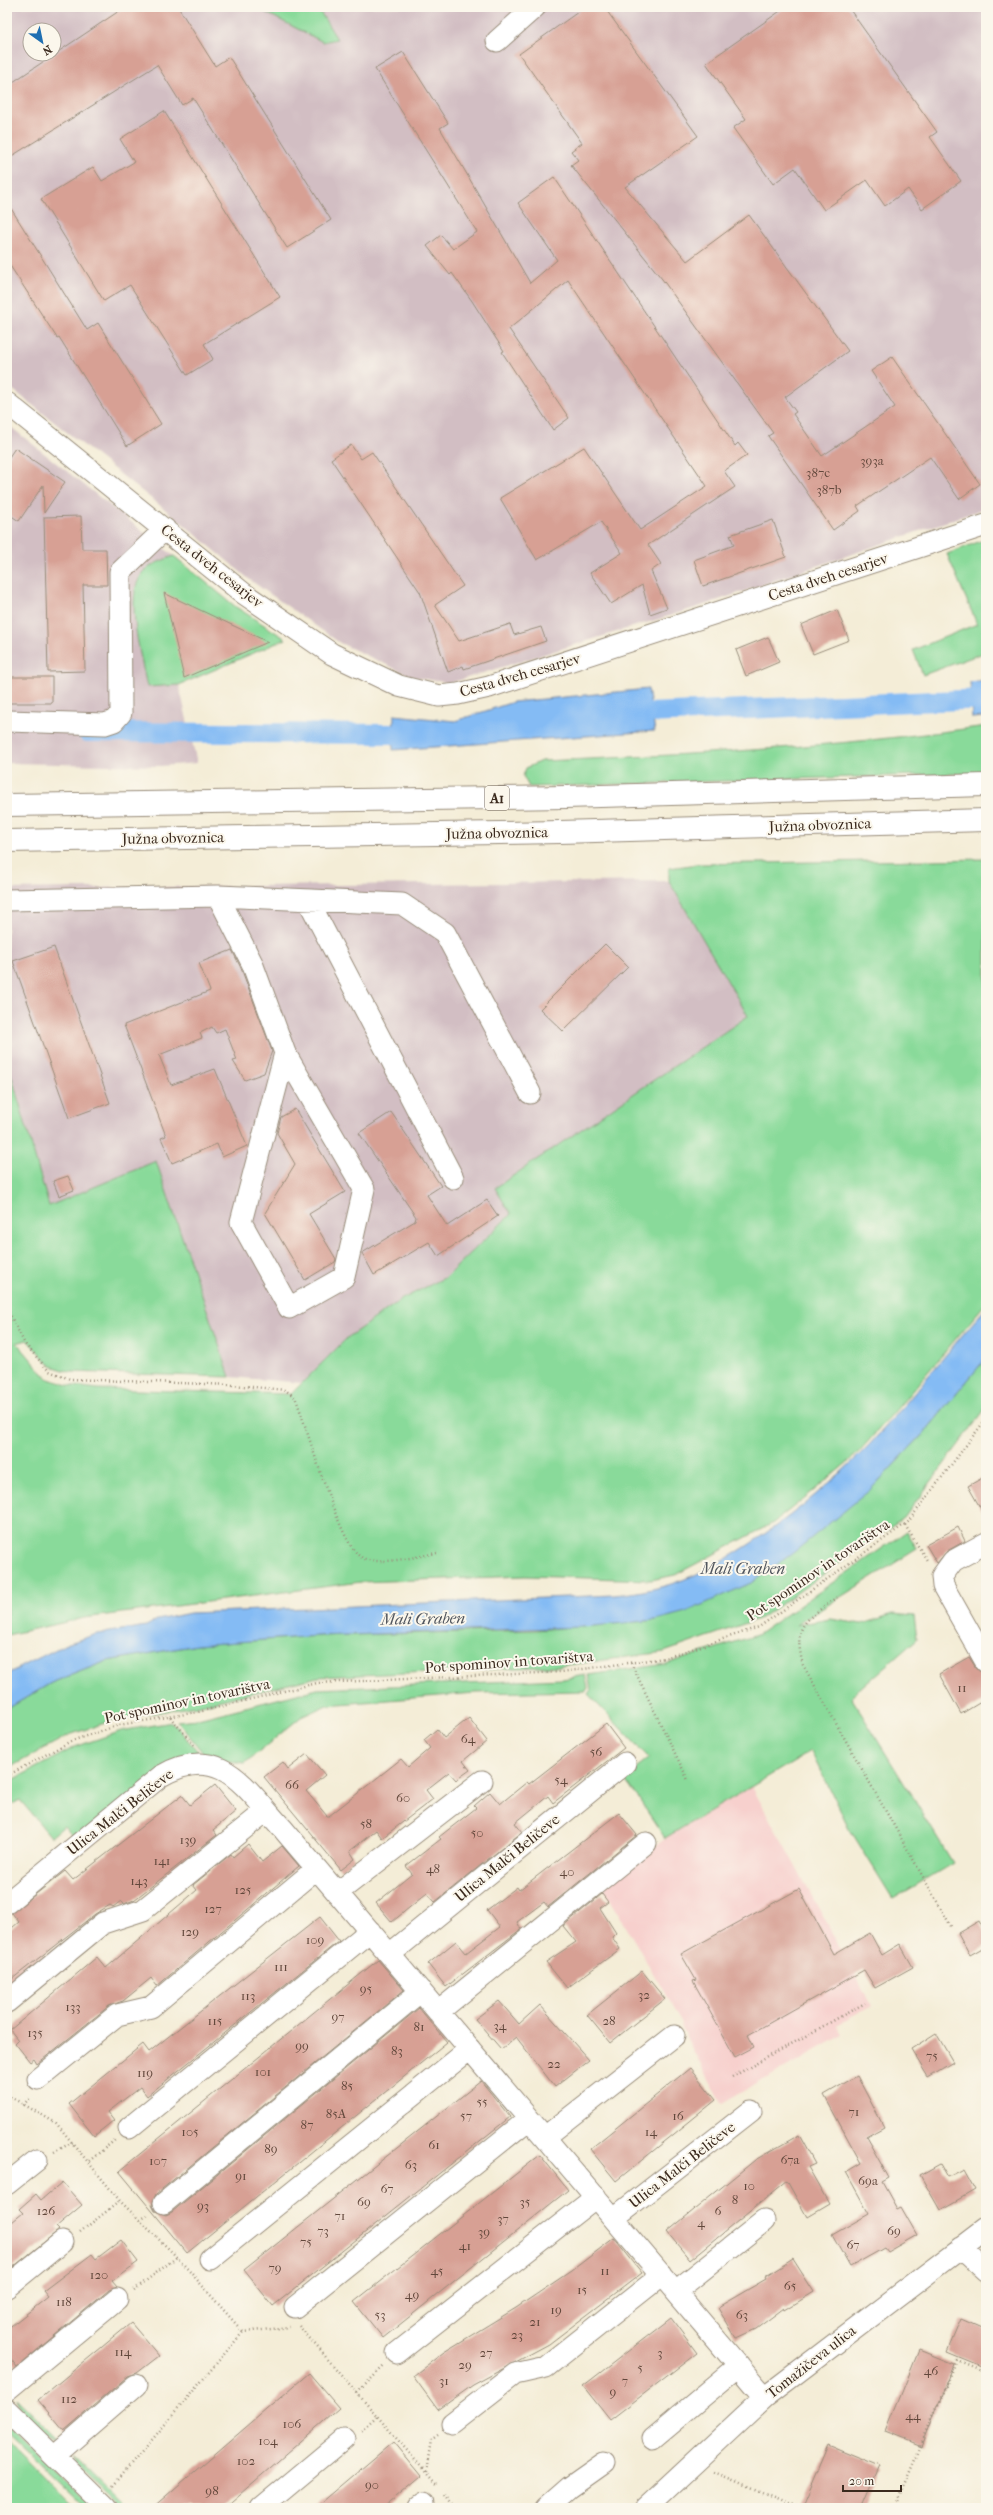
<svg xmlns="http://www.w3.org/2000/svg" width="993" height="2515" viewBox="0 0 993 2515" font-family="'IM FELL French Canon',serif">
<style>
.built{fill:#f7d0cd}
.industrial{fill:#d2bec3;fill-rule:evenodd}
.green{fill:#89da9a;stroke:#62825c}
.water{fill:#84bbf4;stroke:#607289}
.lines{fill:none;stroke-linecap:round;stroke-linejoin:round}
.canal{stroke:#84bbf4;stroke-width:20}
.building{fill:#d7a094}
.minor-casing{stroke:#988c7a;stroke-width:23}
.highway-casing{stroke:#988c7a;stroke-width:24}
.path{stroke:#988c7a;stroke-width:2.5;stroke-dasharray:1 3;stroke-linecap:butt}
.minor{stroke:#fff;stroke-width:21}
.highway{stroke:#fff;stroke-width:22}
.labels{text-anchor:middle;stroke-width:4;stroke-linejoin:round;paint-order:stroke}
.number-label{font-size:13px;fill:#62483c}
.shield{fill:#fbf7ec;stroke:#75685c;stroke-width:1}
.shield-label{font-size:14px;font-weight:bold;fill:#3b2a1e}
.street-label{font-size:15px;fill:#3b2a1e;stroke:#fbf7ec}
.water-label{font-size:16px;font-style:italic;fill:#51565e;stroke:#fbf7ec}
</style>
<rect width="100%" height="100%" fill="#fbf7ec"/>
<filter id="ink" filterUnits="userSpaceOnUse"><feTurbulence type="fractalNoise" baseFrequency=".025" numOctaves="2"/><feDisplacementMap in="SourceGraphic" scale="8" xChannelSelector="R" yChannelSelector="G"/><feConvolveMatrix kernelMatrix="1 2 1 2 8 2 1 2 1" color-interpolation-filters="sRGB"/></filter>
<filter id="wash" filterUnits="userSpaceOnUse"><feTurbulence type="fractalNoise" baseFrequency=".012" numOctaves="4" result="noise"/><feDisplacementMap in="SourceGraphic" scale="16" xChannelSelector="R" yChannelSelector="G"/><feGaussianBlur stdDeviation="0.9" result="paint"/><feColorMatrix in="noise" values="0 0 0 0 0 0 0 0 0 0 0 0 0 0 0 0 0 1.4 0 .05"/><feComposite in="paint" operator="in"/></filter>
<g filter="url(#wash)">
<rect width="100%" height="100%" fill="#f4edd7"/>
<path class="built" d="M 751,1785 L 872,2006 L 837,2025 L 842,2035 L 722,2104 L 681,2028 L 682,2023 L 602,1885 L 665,1838 Z"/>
<path class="industrial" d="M 7,7 L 255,7 L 323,42 L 337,39 L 317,7 L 986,7 L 986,247 L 984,248 L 986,251 L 986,508 L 698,607 L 450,683 L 413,677 L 340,643 L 250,580 L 181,522 L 7,385 ZM 30,30 L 54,30 L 54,54 L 30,54 Z
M 7,424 L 174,556 L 152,564 L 147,687 L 179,685 L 197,763 L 160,766 L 7,763 Z
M 669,881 L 748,1016 L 495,1188 L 512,1214 L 446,1277 L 402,1299 L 347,1338 L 303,1383 L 230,1377 L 156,1161 L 49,1206 L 7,1060 L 7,889 Z"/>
<path class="green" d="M 255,7 L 317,7 L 337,39 L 323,42 Z
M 986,539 L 986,652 L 923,675 L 913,650 L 977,624 L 947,554 Z
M 174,556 L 236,607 L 286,639 L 179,685 L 147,687 C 142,661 126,602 139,579 C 146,565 161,561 174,556 Z
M 986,726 L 986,773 L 529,787 L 523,776 L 526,768 L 541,761 C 690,755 838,747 986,726 Z
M 986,859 L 986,1303 L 896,1410 L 856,1455 L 817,1488 L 773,1523 L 675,1575 L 651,1580 L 525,1576 L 361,1582 L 84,1618 L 7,1635 L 7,1060 L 49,1206 L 156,1161 L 230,1377 L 70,1372 L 51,1366 L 27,1340 L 17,1343 L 47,1378 L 67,1385 L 98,1389 L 291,1394 L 347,1338 L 402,1299 L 446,1277 L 511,1214 L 495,1188 L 748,1016 L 669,881 L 669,868 L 699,864 Z
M 986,1358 L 986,1408 L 904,1518 L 761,1618 L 664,1652 L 560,1666 L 318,1677 L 197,1706 L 117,1719 L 69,1735 L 7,1769 L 7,1709 L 51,1683 L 107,1661 L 197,1645 L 317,1636 L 536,1630 L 656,1620 L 870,1490 L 925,1432 Z
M 907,1531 L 917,1549 L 796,1625 L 830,1619 L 862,1624 L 893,1614 L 914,1616 L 917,1639 L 851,1697 L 953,1863 L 893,1899 L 849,1828 L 811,1751 L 665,1838 L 624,1777 L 649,1758 L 588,1694 L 591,1690 L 588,1675 L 666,1664 L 757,1635 Z
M 585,1675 L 588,1688 L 586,1691 L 475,1693 L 327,1705 L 301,1717 L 245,1763 L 208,1759 L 177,1721 L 198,1719 L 317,1689 L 563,1679 Z
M 172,1722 L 204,1758 L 75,1839 L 64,1826 L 51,1837 L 20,1800 L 7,1807 L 7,1783 L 75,1747 L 121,1731 Z
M 16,2398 L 57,2438 C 46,2439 18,2409 16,2398 Z
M 7,2425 L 93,2508 L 85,2508 L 7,2433 Z
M 7,2441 L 72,2506 L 75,2508 L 7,2508 Z
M 73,2454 L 128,2508 L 122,2508 L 78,2465 Z"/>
<path class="water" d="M 986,680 L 986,717 L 972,718 L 970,682 Z
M 648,689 L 655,731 L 393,750 L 394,715 L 455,721 L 513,702 Z
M 986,1308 L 986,1358 L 925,1432 L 870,1490 L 793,1553 L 751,1583 L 686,1612 L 656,1620 L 583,1627 L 317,1636 L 197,1645 L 107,1661 L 51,1683 L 7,1709 L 7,1674 L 66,1644 L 97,1634 L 146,1626 L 157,1620 L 190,1613 L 614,1595 C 634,1593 652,1590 671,1584 C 736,1564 823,1493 870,1444 C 911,1400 946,1352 986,1308 Z"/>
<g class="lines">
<path class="canal" d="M 624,714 L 986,699
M 87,732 L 393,734 L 421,732"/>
</g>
<g id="blocks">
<path class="building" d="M 125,7 L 178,7 L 215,66 L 229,57 L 331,220 L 287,248 L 193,98 L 182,105 L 157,65 L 7,159 L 7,86 Z
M 585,7 L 604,7 L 698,136 L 625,187 L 687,261 L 749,215 L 848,351 L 785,397 L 796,412 L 793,414 L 822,456 L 895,407 L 871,371 L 892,357 L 980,484 L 959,499 L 930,457 L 857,506 L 860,511 L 833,530 L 768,436 L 773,433 L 662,279 L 571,165 L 578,160 L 571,151 L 582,143 L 519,54 Z
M 786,7 L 848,7 L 937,132 L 930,137 L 961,181 L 922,209 L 908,189 L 885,206 L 867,180 L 824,210 L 795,168 L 773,184 L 733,128 L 746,119 L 706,63 Z
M 403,52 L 448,123 L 440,128 L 530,283 L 557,260 L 518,203 L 554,177 L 735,446 L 738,443 L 747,455 L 724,471 L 735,487 L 648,545 L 661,564 L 651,571 L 667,608 L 650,614 L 642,585 L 611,604 L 590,573 L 622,553 L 601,522 L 537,560 L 500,498 L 584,447 L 640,530 L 707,486 L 568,280 L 509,329 L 569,418 L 553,430 L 502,352 L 504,351 L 472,301 L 452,273 L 450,275 L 427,246 L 441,235 L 453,249 L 477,232 L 375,69 Z
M 164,111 L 280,297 L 204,344 L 213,359 L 187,375 L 130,285 L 104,301 L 41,199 L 93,167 L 102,181 L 134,162 L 120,139 Z
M 7,202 L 87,330 L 98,323 L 161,424 L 127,446 L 59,337 L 57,338 L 7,261 Z
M 351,445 L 361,459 L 372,452 L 463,586 L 435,605 L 459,641 L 510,624 L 514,635 L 541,627 L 546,641 L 464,669 L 463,666 L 448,672 L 420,592 L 331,459 Z
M 15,448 L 65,482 L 44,513 L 43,485 L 19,521 L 7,513 L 7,460 Z
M 81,516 L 82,549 L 106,549 L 107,585 L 83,585 L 85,671 L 48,672 L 44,517 Z
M 773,520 L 786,557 L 703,586 L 694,560 L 734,545 L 730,535 Z
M 164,593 L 268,642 L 184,678 Z
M 837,610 L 849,640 L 813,654 L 801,625 Z
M 768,637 L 779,662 L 746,676 L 736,650 Z
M 7,677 L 52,677 L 52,703 L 7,703 Z
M 605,944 L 628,967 L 563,1031 L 540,1009 Z
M 54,947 L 110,1103 L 69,1118 L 13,961 Z
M 232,950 L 241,968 L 272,1051 L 264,1073 L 245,1080 L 233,1061 L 237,1060 L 225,1029 L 216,1033 L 212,1027 L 200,1033 L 202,1038 L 159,1055 L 171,1085 L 215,1069 L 247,1146 L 222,1157 L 217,1144 L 172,1163 L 161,1138 L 166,1136 L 124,1025 L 210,991 L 199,963 Z
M 295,1109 L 345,1192 L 309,1214 L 336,1259 L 335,1262 L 305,1280 L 265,1213 L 295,1164 L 277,1133 L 281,1117 Z
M 391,1112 L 441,1186 L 427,1195 L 447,1226 L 487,1200 L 498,1216 L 438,1256 L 429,1242 L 374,1275 L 362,1253 L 415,1221 L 416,1217 L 359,1133 Z
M 68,1176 L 74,1190 L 59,1196 L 53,1181 Z
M 986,1476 L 986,1518 L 968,1486 Z
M 958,1527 L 965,1541 L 947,1551 L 937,1563 L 926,1545 Z
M 969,1657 L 976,1668 L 986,1674 L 986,1699 L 961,1714 L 939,1674 Z
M 469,1718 L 487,1741 L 463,1761 L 470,1770 L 456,1780 L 449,1772 L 426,1790 L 433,1799 L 382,1838 L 376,1830 L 350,1851 L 355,1859 L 341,1870 L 264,1777 L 283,1762 L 288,1769 L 307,1754 L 325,1775 L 306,1791 L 327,1816 L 329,1816 L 401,1759 L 408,1767 L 430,1748 L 424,1740 L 437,1729 L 444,1738 Z
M 606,1724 L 624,1748 L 553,1803 L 548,1796 L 515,1823 L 522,1832 L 435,1902 L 427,1893 L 392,1922 L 376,1903 L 412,1874 L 406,1866 L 441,1839 L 439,1837 L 476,1808 L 474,1806 L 490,1792 L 500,1804 L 527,1782 L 529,1784 Z
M 215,1785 L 236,1811 L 213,1830 L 217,1835 L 134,1900 L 124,1904 L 121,1901 L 113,1907 L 110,1905 L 95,1914 L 7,1983 L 7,1932 L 19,1922 L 12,1913 L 65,1871 L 73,1880 L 182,1795 L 190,1805 Z
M 619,1813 L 637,1835 L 548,1907 L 544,1902 L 517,1922 L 521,1929 L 446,1987 L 428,1964 L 456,1941 L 466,1953 L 500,1927 L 487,1910 L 517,1887 L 519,1890 Z
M 248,1844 L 262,1862 L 282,1846 L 299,1866 L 157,1986 L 151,1978 L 123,2001 L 109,2006 L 37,2064 L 34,2059 L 30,2062 L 15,2043 L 18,2040 L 10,2030 L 97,1957 L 106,1968 L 197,1890 L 193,1885 L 231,1854 L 233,1857 Z
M 799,1889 L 834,1954 L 870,1933 L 882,1955 L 900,1944 L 913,1967 L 875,1988 L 864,1970 L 748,2035 L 754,2047 L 735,2057 L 693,1981 L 696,1980 L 681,1954 Z
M 602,1894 L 608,1902 L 600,1908 L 616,1933 L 612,1937 L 620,1949 L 567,1988 L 546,1962 L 576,1942 L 563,1926 Z
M 320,1917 L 339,1941 L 147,2096 L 140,2087 L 108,2112 L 114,2120 L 94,2136 L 69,2104 L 143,2044 L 149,2052 Z
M 979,1921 L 986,1934 L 986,1946 L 970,1955 L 958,1933 Z
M 378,1960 L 404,1990 L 156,2194 L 152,2205 L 155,2211 L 166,2215 L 172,2212 L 419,2008 L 447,2042 L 187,2253 L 119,2171 Z
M 642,1971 L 665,1999 L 610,2043 L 587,2015 Z
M 499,2001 L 519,2024 L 540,2005 L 589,2060 L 555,2087 L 516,2037 L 501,2049 L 475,2019 Z
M 936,2033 L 953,2062 L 928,2077 L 911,2049 Z
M 690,2068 L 716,2100 L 616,2181 L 590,2149 Z
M 857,2076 L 884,2127 L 866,2137 L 889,2178 L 882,2182 L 897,2209 L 901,2207 L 917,2235 L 887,2252 L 884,2248 L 850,2267 L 832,2235 L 869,2214 L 846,2172 L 861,2163 L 824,2095 Z
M 481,2081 L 510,2117 L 273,2306 L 244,2270 Z
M 799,2135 L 815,2164 L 808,2167 L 829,2204 L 807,2217 L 787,2181 L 690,2260 L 667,2232 L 755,2160 Z
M 540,2155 L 568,2190 L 383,2338 L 354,2302 Z
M 940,2164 L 948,2178 L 964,2170 L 975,2190 L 940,2210 L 920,2175 Z
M 62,2182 L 82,2205 L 56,2227 L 59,2230 L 7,2272 L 7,2226 L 23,2213 L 19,2209 L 36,2194 L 41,2200 Z
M 614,2238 L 642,2273 L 549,2344 L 473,2385 L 438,2410 L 413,2376 L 444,2352 L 516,2308 L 571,2271 Z
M 121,2240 L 138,2262 L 112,2281 L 117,2287 L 109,2290 L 17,2367 L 7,2354 L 7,2329 L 48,2297 L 43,2291 L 92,2254 L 96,2259 Z
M 793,2259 L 814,2292 L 785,2310 L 784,2308 L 756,2329 L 736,2338 L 718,2307 L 766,2279 L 765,2277 Z
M 671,2318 L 697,2353 L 610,2420 L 583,2386 Z
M 961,2319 L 986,2330 L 986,2368 L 947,2352 Z
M 131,2323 L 159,2356 L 137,2373 L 128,2376 L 64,2431 L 38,2400 Z
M 919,2350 L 954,2364 L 922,2446 L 886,2432 Z
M 309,2373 L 339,2408 L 224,2508 L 152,2508 Z
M 393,2442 L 421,2476 L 383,2508 L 315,2508 Z
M 828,2445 L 879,2466 L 861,2508 L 801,2508 Z"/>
</g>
</g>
<g filter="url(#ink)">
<use href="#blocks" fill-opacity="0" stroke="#988c7a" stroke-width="1"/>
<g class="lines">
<defs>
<path id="minor" d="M 497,41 L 535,7
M 7,403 L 243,593 L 332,654 L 399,686 L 439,696 L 458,694 L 489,687 L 986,525
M 7,721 L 105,724 L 114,721 L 121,713 L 120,572 L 165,529
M 218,896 L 252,963 L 285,1053 L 364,1189 L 344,1277 L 289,1308 L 241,1222 L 285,1053
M 7,900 L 218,896 L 402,904 L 445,933 L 530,1093
M 308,900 L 453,1178
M 986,1662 L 943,1586 L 942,1576 L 953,1561 L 986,1543
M 337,1893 L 482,1781
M 7,1903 L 161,1776 C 222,1741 246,1790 283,1829 L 765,2397
M 390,1954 L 625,1763
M 7,2002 L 103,1923 L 143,1910 L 266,1811
M 438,2012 L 646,1843
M 38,2079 L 117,2015 L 151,2007 L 316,1869
M 129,2128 L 370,1931
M 545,2137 L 674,2036
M 7,2184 L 37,2160
M 164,2203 L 421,1991
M 614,2218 L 751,2111
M 960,2248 L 986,2272
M 210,2259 L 470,2049
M 7,2287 L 62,2242
M 676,2291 L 764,2221
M 295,2307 L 529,2119
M 397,2353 L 596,2197
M 7,2390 L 117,2299
M 7,2410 L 107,2508
M 452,2423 L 515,2374 L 546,2367 L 662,2275
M 653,2438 L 739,2366
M 54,2456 L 136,2385
M 261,2508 L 344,2439
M 418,2508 L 425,2502
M 546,2508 L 570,2487 L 604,2463
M 646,2508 L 765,2397 L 986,2229"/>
<path id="highway" d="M 7,805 L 565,797 L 986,785
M 7,841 L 560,832 L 986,820"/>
</defs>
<use href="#minor" class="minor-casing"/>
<use href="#highway" class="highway-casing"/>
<path class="path" d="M 7,1309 L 25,1344 L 49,1371 L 70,1379 L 232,1385 L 285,1390 L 295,1397 C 307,1426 339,1545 361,1557 C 377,1567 418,1556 437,1553
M 905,1525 L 928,1562
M 837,1597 C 806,1621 792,1623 803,1665 L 952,1928
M 631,1663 L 688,1780
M 170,1717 L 194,1745
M 7,1776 L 71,1741 L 119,1725 L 198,1712 L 317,1683 L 561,1672 L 665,1658 L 759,1627 L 908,1522 L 986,1419
M 732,2077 L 865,2003
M 7,2095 L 56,2123 L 120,2201 L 177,2257 L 243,2332 L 290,2327
M 23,2105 L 31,2097
M 54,2152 L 73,2142
M 89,2161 L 115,2140
M 140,2220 L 148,2215
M 80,2232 L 120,2201
M 134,2290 L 177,2257
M 299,2326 L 436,2484
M 357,2393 L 384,2366
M 361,2430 L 377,2416
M 426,2472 L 431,2440 L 438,2435
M 714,2472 L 800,2508
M 113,2486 L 243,2332
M 445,2494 L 455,2508
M 894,2508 L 957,2360 L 986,2372"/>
<use href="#minor" class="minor"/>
<use href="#highway" class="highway"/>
</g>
</g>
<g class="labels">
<g class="number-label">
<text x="872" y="465">393a</text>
<text x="818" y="477">387c</text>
<text x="829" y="494">387b</text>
<text x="962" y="1692">11</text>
<text x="468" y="1743">64</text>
<text x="596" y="1756">56</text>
<text x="561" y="1784">54</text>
<text x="292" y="1789">66</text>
<text x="403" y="1802">60</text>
<text x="366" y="1828">58</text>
<text x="477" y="1837">50</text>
<text x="188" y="1844">139</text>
<text x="162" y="1865">141</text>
<text x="433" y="1873">48</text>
<text x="567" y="1876">40</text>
<text x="139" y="1885">143</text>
<text x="243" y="1894">125</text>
<text x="213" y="1913">127</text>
<text x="190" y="1936">129</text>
<text x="315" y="1944">109</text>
<text x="281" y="1971">111</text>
<text x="366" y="1993">95</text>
<text x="644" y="1999">32</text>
<text x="248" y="2000">113</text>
<text x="73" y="2011">133</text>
<text x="338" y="2021">97</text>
<text x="215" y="2025">115</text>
<text x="609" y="2025">28</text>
<text x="500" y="2030">34</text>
<text x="419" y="2031">81</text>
<text x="35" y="2037">135</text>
<text x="302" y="2050">99</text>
<text x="397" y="2055">83</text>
<text x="932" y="2060">75</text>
<text x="554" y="2068">22</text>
<text x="263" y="2076">101</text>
<text x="145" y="2077">119</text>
<text x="347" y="2090">85</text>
<text x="482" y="2106">55</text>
<text x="854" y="2116">71</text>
<text x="336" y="2118">85A</text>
<text x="466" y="2120">57</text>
<text x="678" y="2120">16</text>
<text x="307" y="2129">87</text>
<text x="190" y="2136">105</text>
<text x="651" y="2136">14</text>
<text x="434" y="2149">61</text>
<text x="271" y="2153">89</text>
<text x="790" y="2164">67a</text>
<text x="158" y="2165">107</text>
<text x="411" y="2169">63</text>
<text x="241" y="2180">91</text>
<text x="868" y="2185">69a</text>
<text x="749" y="2190">10</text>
<text x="387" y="2193">67</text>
<text x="735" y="2204">8</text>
<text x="364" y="2206">69</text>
<text x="525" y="2206">35</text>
<text x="203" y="2210">93</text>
<text x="46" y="2215">126</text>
<text x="718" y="2215">6</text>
<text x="340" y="2220">71</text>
<text x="503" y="2223">37</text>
<text x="701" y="2227">4</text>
<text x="323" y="2235">73</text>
<text x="894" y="2235">69</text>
<text x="484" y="2236">39</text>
<text x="306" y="2246">75</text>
<text x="853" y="2249">67</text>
<text x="465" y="2250">41</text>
<text x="275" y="2272">79</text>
<text x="437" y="2275">45</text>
<text x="605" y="2275">11</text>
<text x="99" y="2279">120</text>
<text x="790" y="2290">65</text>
<text x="582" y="2294">15</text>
<text x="412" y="2299">49</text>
<text x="64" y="2306">118</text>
<text x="556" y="2314">19</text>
<text x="380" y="2319">53</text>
<text x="742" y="2319">63</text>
<text x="535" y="2326">21</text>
<text x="517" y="2339">23</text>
<text x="123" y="2356">114</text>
<text x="486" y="2357">27</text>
<text x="660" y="2357">3</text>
<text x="465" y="2369">29</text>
<text x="640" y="2372">5</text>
<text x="931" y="2375">46</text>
<text x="444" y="2385">31</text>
<text x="625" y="2385">7</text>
<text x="613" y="2396">9</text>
<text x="69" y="2403">112</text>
<text x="913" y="2420">44</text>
<text x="292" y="2428">106</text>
<text x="268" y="2445">104</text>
<text x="246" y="2465">102</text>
<text x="372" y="2489">90</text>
<text x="212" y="2495">98</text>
</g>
<rect class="shield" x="485" y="786" width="24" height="24" rx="3"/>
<g class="shield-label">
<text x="497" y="803">A1</text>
</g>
<g class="street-label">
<text transform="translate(212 566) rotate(38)" y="5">Cesta dveh cesarjev</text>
<text transform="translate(828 577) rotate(-18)" y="5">Cesta dveh cesarjev</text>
<text transform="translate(520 675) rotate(-16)" y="5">Cesta dveh cesarjev</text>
<text transform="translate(820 825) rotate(-2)" y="5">Južna obvoznica</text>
<text transform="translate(497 833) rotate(-1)" y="5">Južna obvoznica</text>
<text transform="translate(173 838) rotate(-1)" y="5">Južna obvoznica</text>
<text transform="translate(818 1570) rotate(-34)" y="5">Pot spominov in tovarištva</text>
<text transform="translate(509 1662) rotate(-4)" y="5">Pot spominov in tovarištva</text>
<text transform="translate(187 1701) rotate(-12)" y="5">Pot spominov in tovarištva</text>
<text transform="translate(120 1812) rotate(-38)" y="5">Ulica Malči Beličeve</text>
<text transform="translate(507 1858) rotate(-39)" y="5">Ulica Malči Beličeve</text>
<text transform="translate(682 2165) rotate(-38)" y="5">Ulica Malči Beličeve</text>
<text transform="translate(811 2362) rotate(-38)" y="5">Tomažičeva ulica</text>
</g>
<g class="water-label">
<text x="743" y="1574">Mali Graben</text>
<text transform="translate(423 1618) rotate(-1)" y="6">Mali Graben</text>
</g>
</g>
<rect width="993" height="2515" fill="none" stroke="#fbf7ec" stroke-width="24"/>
<g transform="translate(42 42) rotate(147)"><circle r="19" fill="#fbf7ec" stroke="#aea59a"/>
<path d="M0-3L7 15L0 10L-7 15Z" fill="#1f6fb2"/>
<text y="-6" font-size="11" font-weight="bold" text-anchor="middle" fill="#3b2a1e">N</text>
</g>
<path d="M843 2485v6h58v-6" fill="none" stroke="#3b2a1e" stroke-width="2"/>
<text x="849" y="2485" font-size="12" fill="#3b2a1e" stroke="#fbf7ec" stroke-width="3" paint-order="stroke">20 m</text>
</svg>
